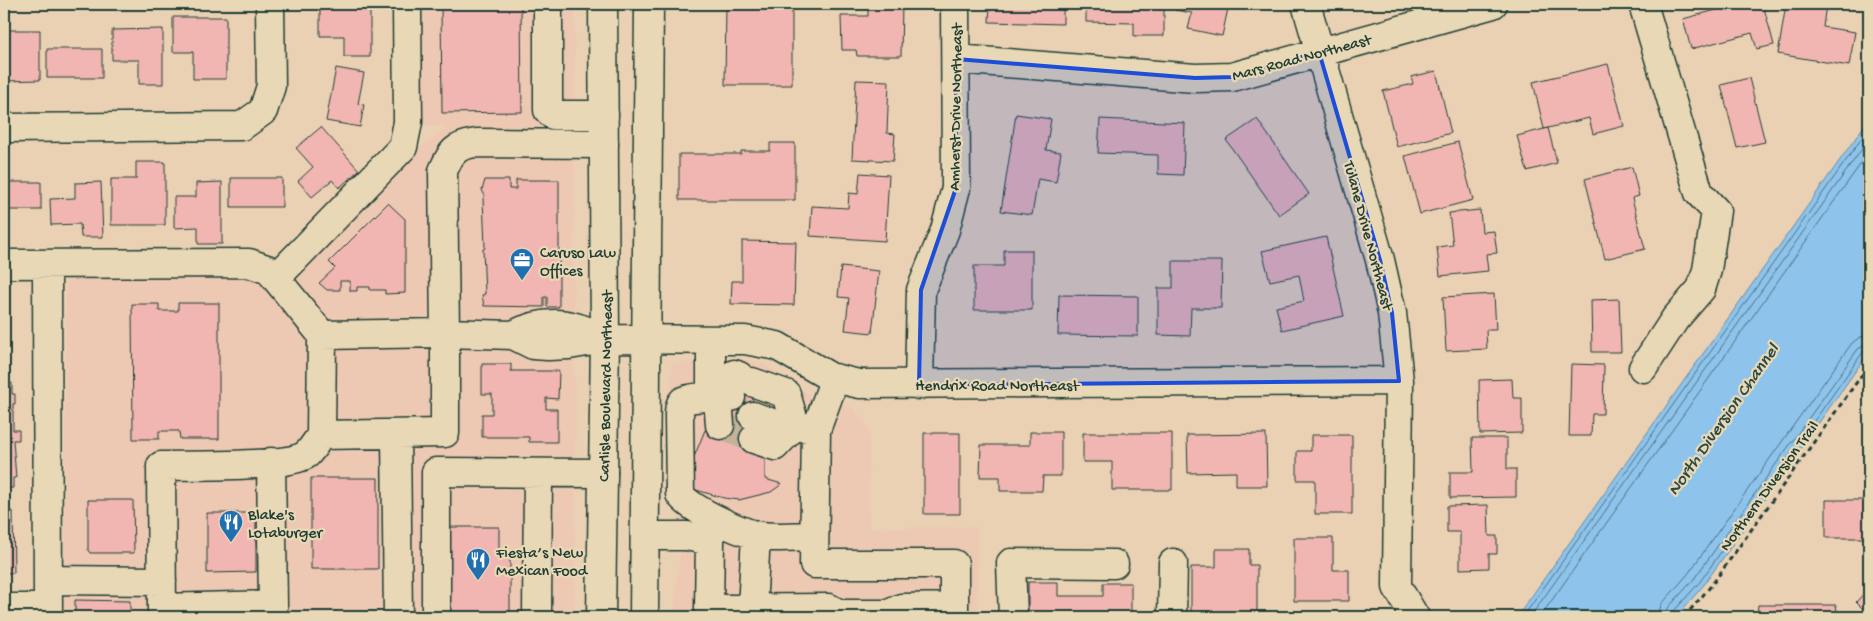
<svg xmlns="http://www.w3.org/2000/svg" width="1873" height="621" viewBox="0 0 1873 621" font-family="'Gochi Hand',sans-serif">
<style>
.built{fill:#edc9b3}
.water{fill:#8ec3ec;stroke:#628da2}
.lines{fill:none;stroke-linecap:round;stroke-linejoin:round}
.shore{stroke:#4b737e;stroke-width:1}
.building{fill:#f1b6b1;stroke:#1f3d34}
.minor-tunnel{stroke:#c2b39a;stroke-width:28;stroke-dasharray:28 14;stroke-linecap:butt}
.minor-casing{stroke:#1f3d34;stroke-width:31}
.major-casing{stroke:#1f3d34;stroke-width:31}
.path{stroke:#1f3d34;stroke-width:3;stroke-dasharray:5 4;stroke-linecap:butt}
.minor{stroke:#e9d8b5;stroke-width:28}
.major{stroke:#e9d8b5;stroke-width:28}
.marked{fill:#1d4ed8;fill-opacity:0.2;stroke:#1d4ed8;stroke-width:4;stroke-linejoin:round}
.labels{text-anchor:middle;stroke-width:4.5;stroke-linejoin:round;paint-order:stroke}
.street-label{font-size:16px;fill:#1f3d34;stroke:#e9d8b5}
.poi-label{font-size:16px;fill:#1f3d34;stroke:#e9d8b5;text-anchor:start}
.water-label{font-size:18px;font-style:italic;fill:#2a4a46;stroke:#e9d8b5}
</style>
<rect width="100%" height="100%" fill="#ebd1b4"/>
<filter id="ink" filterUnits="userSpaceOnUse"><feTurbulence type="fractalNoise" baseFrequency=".02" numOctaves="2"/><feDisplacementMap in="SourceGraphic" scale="10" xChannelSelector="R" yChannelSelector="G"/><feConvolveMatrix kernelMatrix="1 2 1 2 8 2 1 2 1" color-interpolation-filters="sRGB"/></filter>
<g filter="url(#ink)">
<path class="built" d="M 419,4 L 575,4 L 574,373 L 576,390 L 575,617 L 64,617 L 66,256 L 286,254 L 446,127 L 420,126 Z
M 746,360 L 765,364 L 812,396 L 852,407 L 869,428 L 869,528 L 977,527 L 977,617 L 673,617 L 680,555 L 680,512 L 670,493 L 671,363 Z"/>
<path class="water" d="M 1869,119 L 1869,352 L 1703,586 L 1676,617 L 1517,617 Z"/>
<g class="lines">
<path class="shore" d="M 1523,617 L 1869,128
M 1530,617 L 1869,139
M 1540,617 L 1869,152
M 1658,617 L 1661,605 L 1688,574 L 1852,343 L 1860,337 L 1869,336
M 1666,617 L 1668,608 L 1694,579 L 1858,349 L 1869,343
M 1672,617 L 1673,612 L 1699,583 L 1863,352 L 1869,350"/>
</g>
<path class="building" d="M 320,4 L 370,4 L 370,57 L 344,57 L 344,36 L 320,36 Z
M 441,4 L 521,4 L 522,112 L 442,113 Z
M 726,4 L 792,4 L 792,85 L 725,85 Z
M 868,4 L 902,4 L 901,56 L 857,56 L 856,50 L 842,50 L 841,16 L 868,16 Z
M 990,4 L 1063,4 L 1063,24 L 989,22 Z
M 1086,4 L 1164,4 L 1164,36 L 1134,36 L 1134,23 L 1086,22 Z
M 1176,4 L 1229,4 L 1222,36 L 1188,29 L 1192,13 L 1175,10 Z
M 1738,4 L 1763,4 L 1774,45 L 1757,49 L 1752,33 L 1691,49 L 1683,19 Z
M 1786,4 L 1826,4 L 1823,27 L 1855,32 L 1849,66 L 1778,54 Z
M 173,17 L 226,17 L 226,79 L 193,79 L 193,52 L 173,52 Z
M 163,29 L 163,84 L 139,84 L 139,60 L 112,60 L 112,30 Z
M 4,30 L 40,30 L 40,80 L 4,81 Z
M 47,49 L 102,49 L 102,78 L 47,78 Z
M 1608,64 L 1624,126 L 1593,134 L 1589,118 L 1544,129 L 1533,82 Z
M 336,68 L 364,73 L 358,104 L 364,105 L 360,127 L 326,121 Z
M 1436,71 L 1451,133 L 1397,147 L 1383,91 L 1413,84 L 1411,77 Z
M 1749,78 L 1765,142 L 1737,148 L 1721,85 Z
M 856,80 L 889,81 L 887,133 L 895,134 L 893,161 L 852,159 Z
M 1016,114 L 1051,119 L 1046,150 L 1061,152 L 1056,182 L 1038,179 L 1032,215 L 1001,211 Z
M 1100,119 L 1185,123 L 1183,175 L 1158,174 L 1158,155 L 1098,153 Z
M 1257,119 L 1309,194 L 1279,215 L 1226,140 Z
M 321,127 L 359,170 L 339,188 L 332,180 L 312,197 L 298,181 L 313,167 L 296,148 Z
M 1548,128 L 1557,163 L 1527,171 L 1517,136 Z
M 1458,142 L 1473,200 L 1420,214 L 1405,156 Z
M 770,143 L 795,143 L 795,200 L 679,200 L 679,154 L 741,154 L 741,151 L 770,151 Z
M 136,162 L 165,162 L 165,225 L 111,225 L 111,179 L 136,179 Z
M 1632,167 L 1639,196 L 1632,198 L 1645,249 L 1605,259 L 1585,179 Z
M 860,173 L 889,175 L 885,241 L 810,236 L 812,206 L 848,208 L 849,193 L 858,194 Z
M 231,178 L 282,178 L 282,207 L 231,207 Z
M 485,180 L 509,180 L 509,189 L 516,189 L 516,180 L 559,180 L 559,307 L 547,307 L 547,297 L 544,297 L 544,307 L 484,306 L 482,295 L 485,294 L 483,249 L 485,248 L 483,198 L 485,196 L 482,190 Z
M 4,182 L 41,182 L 41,210 L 4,210 Z
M 101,182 L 103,237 L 81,237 L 80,224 L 51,225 L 50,199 L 75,198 L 75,183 Z
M 222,182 L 222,244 L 198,244 L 198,227 L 174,228 L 174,197 L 196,197 L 196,183 Z
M 388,203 L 405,219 L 405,293 L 385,294 L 385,290 L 370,290 L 370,287 L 357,287 L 357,291 L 350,291 L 350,281 L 340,281 L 340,290 L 327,290 L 319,283 L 335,268 L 329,262 Z
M 1480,210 L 1482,232 L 1494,231 L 1497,253 L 1486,254 L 1488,271 L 1440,276 L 1437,247 L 1453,245 L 1449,213 Z
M 1326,237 L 1344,316 L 1282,330 L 1276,307 L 1304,301 L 1299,275 L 1270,281 L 1262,251 Z
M 742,241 L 796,242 L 794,305 L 731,304 L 732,281 L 742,281 Z
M 1004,250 L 1032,250 L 1032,310 L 974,310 L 974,266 L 1004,266 Z
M 1173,261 L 1222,261 L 1221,308 L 1191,308 L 1190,336 L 1158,335 L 1158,288 L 1173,288 Z
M 841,267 L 879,271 L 872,333 L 845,330 L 849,298 L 838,297 Z
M 1494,294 L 1496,330 L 1486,330 L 1487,349 L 1446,351 L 1443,297 Z
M 1059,295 L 1138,296 L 1138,336 L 1058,335 Z
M 1619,299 L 1621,352 L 1592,352 L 1591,300 Z
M 178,303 L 219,303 L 219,439 L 180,439 L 179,431 L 159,431 L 159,439 L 133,439 L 132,304 L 159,304 L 159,311 L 178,311 Z
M 482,364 L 511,364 L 511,371 L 559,371 L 558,399 L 546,398 L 546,409 L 557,409 L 557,442 L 529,442 L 529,437 L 482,437 L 482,414 L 492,414 L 492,394 L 482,394 Z
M 1571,364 L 1604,365 L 1603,414 L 1592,414 L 1591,436 L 1569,436 Z
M 752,371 L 754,445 L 765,448 L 765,479 L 782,484 L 771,492 L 739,500 L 724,498 L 689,488 L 694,475 L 688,472 L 705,430 L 717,435 Z
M 1512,379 L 1513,398 L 1522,398 L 1522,433 L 1480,434 L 1479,380 Z
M 4,383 L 12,383 L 12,394 L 15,394 L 15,404 L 13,404 L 13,430 L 19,430 L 19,440 L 13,440 L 16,478 L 13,478 L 13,488 L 4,488 Z
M 1030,432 L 1061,432 L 1061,476 L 1043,476 L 1042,491 L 1000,491 L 1000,477 L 980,477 L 981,445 L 1030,445 Z
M 924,433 L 960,433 L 960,514 L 924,514 Z
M 1083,433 L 1172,433 L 1172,490 L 1112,490 L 1112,462 L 1083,462 Z
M 1266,434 L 1267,486 L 1236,486 L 1236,472 L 1188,473 L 1187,435 Z
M 1311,435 L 1352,435 L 1352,514 L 1315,514 L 1315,480 L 1297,480 L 1297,451 L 1311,451 Z
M 1472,438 L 1507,438 L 1507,469 L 1516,469 L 1516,497 L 1450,498 L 1450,472 L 1473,472 Z
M 311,478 L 378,478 L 378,569 L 311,569 Z
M 88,500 L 133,500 L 134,553 L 90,553 L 88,550 Z
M 1826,500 L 1869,500 L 1869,538 L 1826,538 Z
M 1488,505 L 1489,536 L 1497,536 L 1497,554 L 1489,554 L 1489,568 L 1460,569 L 1460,532 L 1447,532 L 1447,506 Z
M 4,508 L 5,512 L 13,511 L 14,573 L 4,573 Z
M 207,513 L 256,513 L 256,572 L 207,573 Z
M 443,527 L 499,527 L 499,555 L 510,555 L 510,613 L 500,614 L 500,617 L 461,617 L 461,614 L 450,614 L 450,579 L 442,579 Z
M 1294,538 L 1333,538 L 1333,570 L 1349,570 L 1349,601 L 1294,601 Z
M 1216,549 L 1249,549 L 1249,565 L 1257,565 L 1257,617 L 1191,617 L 1191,567 L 1216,567 Z
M 1028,582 L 1058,582 L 1058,596 L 1103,596 L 1103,583 L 1131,583 L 1131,617 L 1028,617 Z
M 1869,588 L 1869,615 L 1856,602 Z
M 75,600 L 130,601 L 130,617 L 75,617 Z
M 1758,605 L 1836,605 L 1838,617 L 1757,617 Z"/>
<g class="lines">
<path class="minor-tunnel" d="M 720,425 L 754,439"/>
<defs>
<path id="minor" d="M 548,4 L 548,110 L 553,115 L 604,115
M 1306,4 L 1380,260 L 1392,313 L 1399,381 L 1397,587 L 1415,617
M 1643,4 L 1699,193 L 1716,211 L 1707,270 L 1701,289 L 1675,319 L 1643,368
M 956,59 L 1195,78 L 1232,77 L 1493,4
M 4,128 L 242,126 L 263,111 L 271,86 L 270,4
M 604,144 L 476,143 C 455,146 451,152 443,171 L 445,333 L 513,335 L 533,345 L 548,346 L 569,345 L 605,339 L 745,340 L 777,346 L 830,377 L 859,384 L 1399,381
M 4,264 L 249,263 L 269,270 L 322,335
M 47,264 L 48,617
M 276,278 L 403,147 L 408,122 L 407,4
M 513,335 C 547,318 572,322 605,339
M 835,378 L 816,430 L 814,564 L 954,564 L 954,617
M 752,382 L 786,394 L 795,425
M 919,385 L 921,290 L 945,230 L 956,188 L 955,4
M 711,397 L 711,341
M 731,397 C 726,395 688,397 683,401 C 679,405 679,411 679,416 L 680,494 C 689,509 737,530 755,535 C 773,539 796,536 814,536
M 753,416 L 780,426 L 795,425 L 812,429
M 720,425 L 718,398 L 734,374 L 739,376
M 396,434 L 398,617
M 754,439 L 775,446 L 795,425
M 271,462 L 273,605
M 645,536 L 687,536 L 710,541 L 709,609 L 829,608 L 840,614 L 889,614 L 901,608 L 954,607
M 48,580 L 162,581
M 4,608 L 48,608
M 162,608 L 273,605 L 273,617
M 752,609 L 756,535
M 162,617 L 161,466 C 187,465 290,468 307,454 C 312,449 317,441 321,435 L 445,433 L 445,333 L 322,335 L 321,435
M 436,617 L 436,472 L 603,473
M 537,617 L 538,473
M 1013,617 L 1011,563 L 1114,564
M 1172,617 L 1173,563"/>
<path id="major" d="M 601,617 L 605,339 L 603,4
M 644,617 L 649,4"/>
</defs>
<use href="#minor" class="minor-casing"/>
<use href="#major" class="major-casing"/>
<path class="path" d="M 1684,617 L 1711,586 L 1869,365"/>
<use href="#minor" class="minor"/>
<use href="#major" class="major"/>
</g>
</g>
<path class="marked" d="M 1319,52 L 1380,260 L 1392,313 L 1399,381 L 919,385 L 921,290 L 956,188 L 956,59 L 1195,78 L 1232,77 Z"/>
<defs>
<symbol id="office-pin" viewBox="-11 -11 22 30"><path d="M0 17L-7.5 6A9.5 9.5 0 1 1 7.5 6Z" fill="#1f6fb2" stroke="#e9d8b5"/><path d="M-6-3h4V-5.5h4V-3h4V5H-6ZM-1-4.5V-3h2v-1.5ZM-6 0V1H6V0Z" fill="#fff"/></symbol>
<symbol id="restaurant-pin" viewBox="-11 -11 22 30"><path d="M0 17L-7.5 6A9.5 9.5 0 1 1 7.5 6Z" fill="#1f6fb2" stroke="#e9d8b5"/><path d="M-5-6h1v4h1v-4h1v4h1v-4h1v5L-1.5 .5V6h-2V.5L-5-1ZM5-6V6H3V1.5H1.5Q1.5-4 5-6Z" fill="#fff"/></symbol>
</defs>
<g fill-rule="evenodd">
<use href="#office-pin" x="508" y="246" width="28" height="38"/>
<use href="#restaurant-pin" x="217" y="508" width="28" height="38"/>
<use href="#restaurant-pin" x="464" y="546" width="28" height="38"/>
</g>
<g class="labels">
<g class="street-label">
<text transform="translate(1301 56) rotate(-15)" y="6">Mars Road Northeast</text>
<text transform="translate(954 107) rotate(-89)" y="6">Amherst Drive Northeast</text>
<text transform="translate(1370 235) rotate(75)" y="6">Tulane Drive Northeast</text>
<text x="997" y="390">Hendrix Road Northeast</text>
<text transform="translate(604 386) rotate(-89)" y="6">Carlisle Boulevard Northeast</text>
<text transform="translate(1768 485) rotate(-54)" y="6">Northern Diversion Trail</text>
</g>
<g class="poi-label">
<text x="540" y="257">Caruso Law<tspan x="540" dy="18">Offices</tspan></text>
<text x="248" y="519">Blake's<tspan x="248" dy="18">Lotaburger</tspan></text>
<text x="496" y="557">Fiesta’s New<tspan x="496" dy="18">Mexican Food</tspan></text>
</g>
<g class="water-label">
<text transform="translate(1722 419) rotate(-55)" y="6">North Diversion Channel</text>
</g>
</g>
<rect width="1873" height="621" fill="none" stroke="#e9d8b5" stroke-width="20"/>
<rect x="10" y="10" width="1853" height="601" fill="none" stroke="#1f3d34" stroke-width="2" filter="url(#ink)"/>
</svg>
